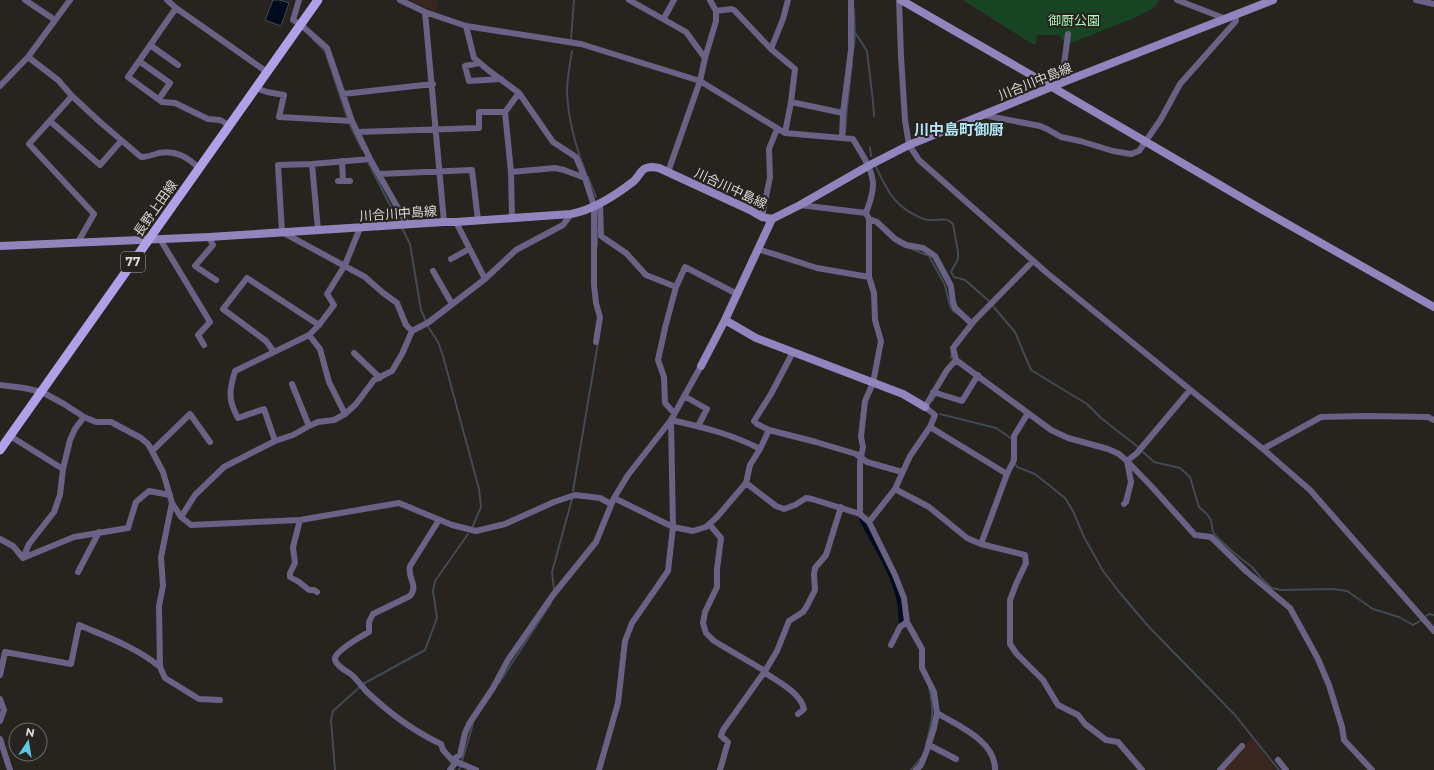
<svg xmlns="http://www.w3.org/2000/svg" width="1434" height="770" viewBox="0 0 1434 770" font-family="Montserrat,'Noto Sans JP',sans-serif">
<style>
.commercial{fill:#38261f}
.green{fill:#194423}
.water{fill:#000c1e;stroke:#424a55}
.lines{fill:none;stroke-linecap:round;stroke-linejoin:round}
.stream{stroke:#424a55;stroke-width:2}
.canal{stroke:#000c1e;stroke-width:7}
.street{stroke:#696285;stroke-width:6}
.secondary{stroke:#9185bd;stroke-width:8}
.primary{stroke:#b0a0e8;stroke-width:9}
.labels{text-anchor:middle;stroke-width:4;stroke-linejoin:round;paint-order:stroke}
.shield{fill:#27231e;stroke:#a6a29f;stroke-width:1}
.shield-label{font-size:12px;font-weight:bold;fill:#dcd9d6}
.park-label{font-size:13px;fill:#a9fab7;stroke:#27231e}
.street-label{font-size:13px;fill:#dcd9d6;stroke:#27231e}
.quarter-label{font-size:15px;font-weight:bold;fill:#b2e8f9;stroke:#27231e}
</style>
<rect width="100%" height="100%" fill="#27231e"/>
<path class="commercial" d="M 409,0 L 438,0 L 436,12 Z
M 1252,737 L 1276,770 L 1223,770 Z"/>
<path class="green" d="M 963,0 L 1159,0 L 1155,7 L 1139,16 L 1071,43 L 1064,42 L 1059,35 L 1037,35 L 1036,44 L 1032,44 Z"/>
<path class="water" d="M 273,0 L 280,0 L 289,3 L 281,26 L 265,20 Z"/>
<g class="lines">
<path class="stream" d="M 856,34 L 867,51 L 873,101 L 874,116
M 313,39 L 325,51 L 347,117
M 571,39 L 574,0
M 854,47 L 855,33 L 854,9
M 572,51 C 570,64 567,78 567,91 C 568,119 576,148 586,173
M 350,125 L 362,149
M 845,134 L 847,108 L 852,63
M 870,147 L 871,156
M 368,162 L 398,221
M 876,167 C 886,188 893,204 915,215 C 919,217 924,220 930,220 C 939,221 946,216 953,224 L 958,252 L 958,259 L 951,272 L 954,277 L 965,280 L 989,301
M 588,177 L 596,197
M 402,228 L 410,244 L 421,310 L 426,321
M 899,244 L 929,256 L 945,285 L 950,306 L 953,311 L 958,314
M 597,246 L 597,227
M 992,305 L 1015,332 L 1031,370 L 1087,404 L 1101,418 L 1138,447
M 427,325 L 438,342 L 443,356 L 479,489 L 481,507 L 472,528
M 951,358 L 952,352
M 932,401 L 936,395
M 940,414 L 996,428 L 1012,439
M 1143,452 L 1154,462 L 1180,468 L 1190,477 L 1199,507 L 1207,514 L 1211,520 L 1213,532 L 1216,536 L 1234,553 L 1252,567 L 1262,579 L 1272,588 L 1281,590 L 1333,589 L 1347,591 L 1373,609 L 1399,617 L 1413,625 L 1420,621
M 1015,464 L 1017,467 L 1035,474 L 1065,498 L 1073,511 L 1084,537 L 1103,571 L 1120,593 L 1149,627 L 1235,715 L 1279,770
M 573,491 L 598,343
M 554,590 L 552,572 L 572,499
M 1426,616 L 1429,614 L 1434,615
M 499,683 L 551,603
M 363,684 L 425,650 L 437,618 L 433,591 L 435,581 L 468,534
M 926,744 C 932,722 935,711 929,688
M 462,761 L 473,724
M 335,770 L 331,720 L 333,711 L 361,686
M 459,770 L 461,766
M 911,770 L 921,758"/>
<path class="canal" d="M 863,520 C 879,551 903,584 902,620"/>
<path class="street" d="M 25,0 L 55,20
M 167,0 L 176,8 L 267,72
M 299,0 L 293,20 L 301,25 L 327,48 L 352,121 L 370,159 L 407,224
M 400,0 L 425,12 L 466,26 L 581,44 L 700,81 L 785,133 L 853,139 C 861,153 873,169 873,185 C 873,195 869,204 866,213 L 869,219 L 869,277 L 874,293 L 875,320 L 881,341 L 873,383 L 865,401 L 861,437 L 863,447 L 860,462 L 860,514
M 629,0 L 686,32 L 705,58
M 899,0 L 901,56 L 905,120 L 909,145 L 919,160 L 1047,273 L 1263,449 L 1310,490 L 1434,631
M 1177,0 L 1226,19
M 1416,0 L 1434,4
M 176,8 L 128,77 L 162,102 L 175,103 L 208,119 L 220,120 L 229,125
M 716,11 L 731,9 L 734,10 L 771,49
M 425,12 L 444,222
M 664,18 L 674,0
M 466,26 L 474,58 L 488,70 L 519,93 L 553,142 L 576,157 L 585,178 L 594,206 L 594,285 L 596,303 L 600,317 L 596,342
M 150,45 L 178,65
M 28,57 L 58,80 L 72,96 L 100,122 L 141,157 C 147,157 153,155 159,153 C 176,150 187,157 199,168
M 139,61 L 170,83 L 159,99
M 479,63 L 465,66 L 469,81 L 501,79
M 1066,81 L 1064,65 L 1068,34
M 0,86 L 28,57 L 70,0
M 256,88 L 267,92 L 284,95 L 279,117 L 352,121
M 343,94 L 433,84
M 72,96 L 29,144 L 94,214 L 78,242
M 791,102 L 843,113
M 983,115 L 1040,126 L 1047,129 L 1061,137 L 1080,141 L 1113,151 L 1131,154 L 1139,151 L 1161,119 L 1180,84 L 1236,21 L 1235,15
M 50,121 L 100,165 L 121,141
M 357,132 L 479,128 L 479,112 L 505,112
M 785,133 L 791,102 L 795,69 L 771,49 L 783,19 L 788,0
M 842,138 L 843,113 L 851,50 L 851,0
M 370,159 L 312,164 L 278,165 L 282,232 L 365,277 L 382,292 L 397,303 L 406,325 L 412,331
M 342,161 L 343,181
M 312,164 L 318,230
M 511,172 L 555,168 L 564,170 L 585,178
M 668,172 L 700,81 L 705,58 L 716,21 L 716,11 L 710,0
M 379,174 L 472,170 L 478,220
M 338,181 L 350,181
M 600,203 L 601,236 L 626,253 L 646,275 L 676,287
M 800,205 L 866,213
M 762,217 L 770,177 L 769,149 L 777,129
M 512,218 L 511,172 L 505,112 L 519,93
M 869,219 L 877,222 L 895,239 L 906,245 L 923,248 L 935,256 L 951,286 L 953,302 L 955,308 L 972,324
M 456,222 L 485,279
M 209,237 L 213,245 L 195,266 L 216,280
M 160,239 L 210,322 L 198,335 L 204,345
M 758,249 L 817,268 L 869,277
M 451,259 L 469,249
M 1033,261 L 974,321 L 953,348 L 956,360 L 1051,430 L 1068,438 L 1108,449 L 1119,454 L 1127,461 L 1152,487 L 1195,535 L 1211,537 L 1247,572 L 1290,608 L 1318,659 L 1329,685 L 1342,727 L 1344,740 L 1372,770
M 433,271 L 452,304
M 309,335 L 320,349 L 329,382 L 345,414
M 274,352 L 266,341 L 223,309 L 247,278 L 319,325
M 793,352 L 771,394 L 754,421 L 757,424 L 769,430 L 816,442 L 856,454 L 867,462 L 902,472
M 354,353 L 380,378
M 292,384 L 309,426
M 0,385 L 24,388 L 42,392 L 64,404 L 84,417 L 96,422 L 111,422 L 141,438 L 148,444 L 152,451 L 163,472 L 172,503 L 181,517 L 191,525 L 300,520 L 399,503 L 452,525 L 476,531 L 505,524 L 554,502 L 575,495 L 600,498 L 611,504
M 933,392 L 962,401 L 978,375
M 684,396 L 707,409 L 698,426
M 674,413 L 665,403 L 664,377 L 658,360 L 665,328 L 676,287 L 685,267 L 737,294
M 1028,413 L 1014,436 L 1014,460 L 1007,474 L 981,544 L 1025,555 L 1026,563 L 1016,584 L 1010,600 L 1010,644 L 1016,653 L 1043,680 L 1058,705 L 1078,715 L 1085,724 L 1106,740 L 1118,742 L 1142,770
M 671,420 C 702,427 732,434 760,449
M 930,427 L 1007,474
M 10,436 L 63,469
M 275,441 L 264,409 L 238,418 C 228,400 229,391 235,371 L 309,335 L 319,325 L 334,305 L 327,294 L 345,265 L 360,228
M 1263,449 L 1321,417 L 1365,416 L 1428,417 L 1434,420
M 152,451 L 190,414 L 210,442
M 1127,461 L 1137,453 L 1190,390
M 746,483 L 776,506 L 784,509 L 795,505 L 806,498 L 812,499 L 860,514 L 869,522 L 895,575 L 904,598 L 907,622 L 922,649 L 922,668 L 934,692 L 937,713 L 934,728 L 927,750 L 921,765 L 916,770
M 895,489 L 929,507 L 967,538 L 981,544
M 614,498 L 673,527 L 693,531 L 706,527 L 717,517 L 746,483 L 750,465 L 760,449 L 769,430
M 172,503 L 161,557 L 163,586 L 159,606 L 160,667 L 165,678 L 199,699 L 220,700
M 1124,504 L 1126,502 L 1131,482 L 1127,461
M 181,517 L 195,495 L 224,467 L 275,441 L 293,435 L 309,426 L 318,422 L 334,420 L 345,414 L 356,404 L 374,380 L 392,371 L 402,354 L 412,331 L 429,322 L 485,279 L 516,250 L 563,225 L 571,214
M 300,520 L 294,543 L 293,548 L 295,563 L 290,573 L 290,577 L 299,582 L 309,590 L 314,590 L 317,592
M 439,520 L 410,566 C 407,578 419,585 410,596 L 373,614 L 369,622 L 369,632 C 362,636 337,650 335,658 C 334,665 347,671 352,675 C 357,680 361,685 366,691 C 388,712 413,731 441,744 L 443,750 L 452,760
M 869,522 L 895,489 L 910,456 L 930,427 L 935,415 L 925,407 L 947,370 L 956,360
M 709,524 L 721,538 L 717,569 L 717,587 L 705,612 L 703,623 L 706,633 L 714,641 L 765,671
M 0,539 L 13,546 L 23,558
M 23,558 L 74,537 L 128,528 L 136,502 L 149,491 L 170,495
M 23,558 L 29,544 L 54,512 L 60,495 L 63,469 L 70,440 L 75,429 L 84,417
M 78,572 L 99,532
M 891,645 L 900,627 L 907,622
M 764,672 C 778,682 800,692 804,709 L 798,714
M 0,675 L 5,652 L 71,664 L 79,625 C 107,637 136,647 160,667
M 0,699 L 4,710 L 0,721
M 937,713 C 958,726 996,741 995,770
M 0,739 L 10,770
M 929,745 L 956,759
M 1278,760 L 1286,770
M 450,770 L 456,762
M 476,770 L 452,760 L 460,755 L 465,733 L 469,724 L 493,688 L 508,660 L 553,595 L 596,542 L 614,498 L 628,475 L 671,420 L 701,366
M 599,770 L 618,703 L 625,641 L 632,623 L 668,571 L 673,527 L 671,420
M 720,770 L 728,742 L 721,736 L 723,730 L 765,671 L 777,651 L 789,621 L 803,612 L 807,606 L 815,590 L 814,574 L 815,568 L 826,555 L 841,507
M 1220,770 L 1242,746"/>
<path class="secondary" d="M 901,0 L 1052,87 L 1261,209 L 1434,307
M 0,246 L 209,237 L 444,222 L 456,222 L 571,214 C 593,210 616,195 634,181 C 638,177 640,172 644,169 C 649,166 654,167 659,168 L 750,210 L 762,217 L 772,219 L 800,205 L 868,166 L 909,145 L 1066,81 L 1273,0
M 725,320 L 756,338 L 903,394 L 925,407
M 701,366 L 725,320 L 772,219"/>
<path class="primary" d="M 0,450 L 318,0"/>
</g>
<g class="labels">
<rect class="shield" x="121" y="252" width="24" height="20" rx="3"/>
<g class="shield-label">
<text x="133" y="266">77</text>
</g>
<g class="park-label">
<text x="1074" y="25">御厨公園</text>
</g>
<g class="street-label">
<text transform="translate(1035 81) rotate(-22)" y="5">川合川中島線</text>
<text transform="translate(731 188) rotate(25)" y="5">川合川中島線</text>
<text transform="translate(155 208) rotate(-55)" y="5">長野上田線</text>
<text transform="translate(398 213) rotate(-4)" y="5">川合川中島線</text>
</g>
<g class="quarter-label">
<text x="959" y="135">川中島町御厨</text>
</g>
</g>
<g transform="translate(28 742) rotate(12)"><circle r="19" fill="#27231e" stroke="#6f6c68"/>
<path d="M0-3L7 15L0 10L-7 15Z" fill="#5ac8e6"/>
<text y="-6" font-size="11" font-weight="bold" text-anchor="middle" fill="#dcd9d6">N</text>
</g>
</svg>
